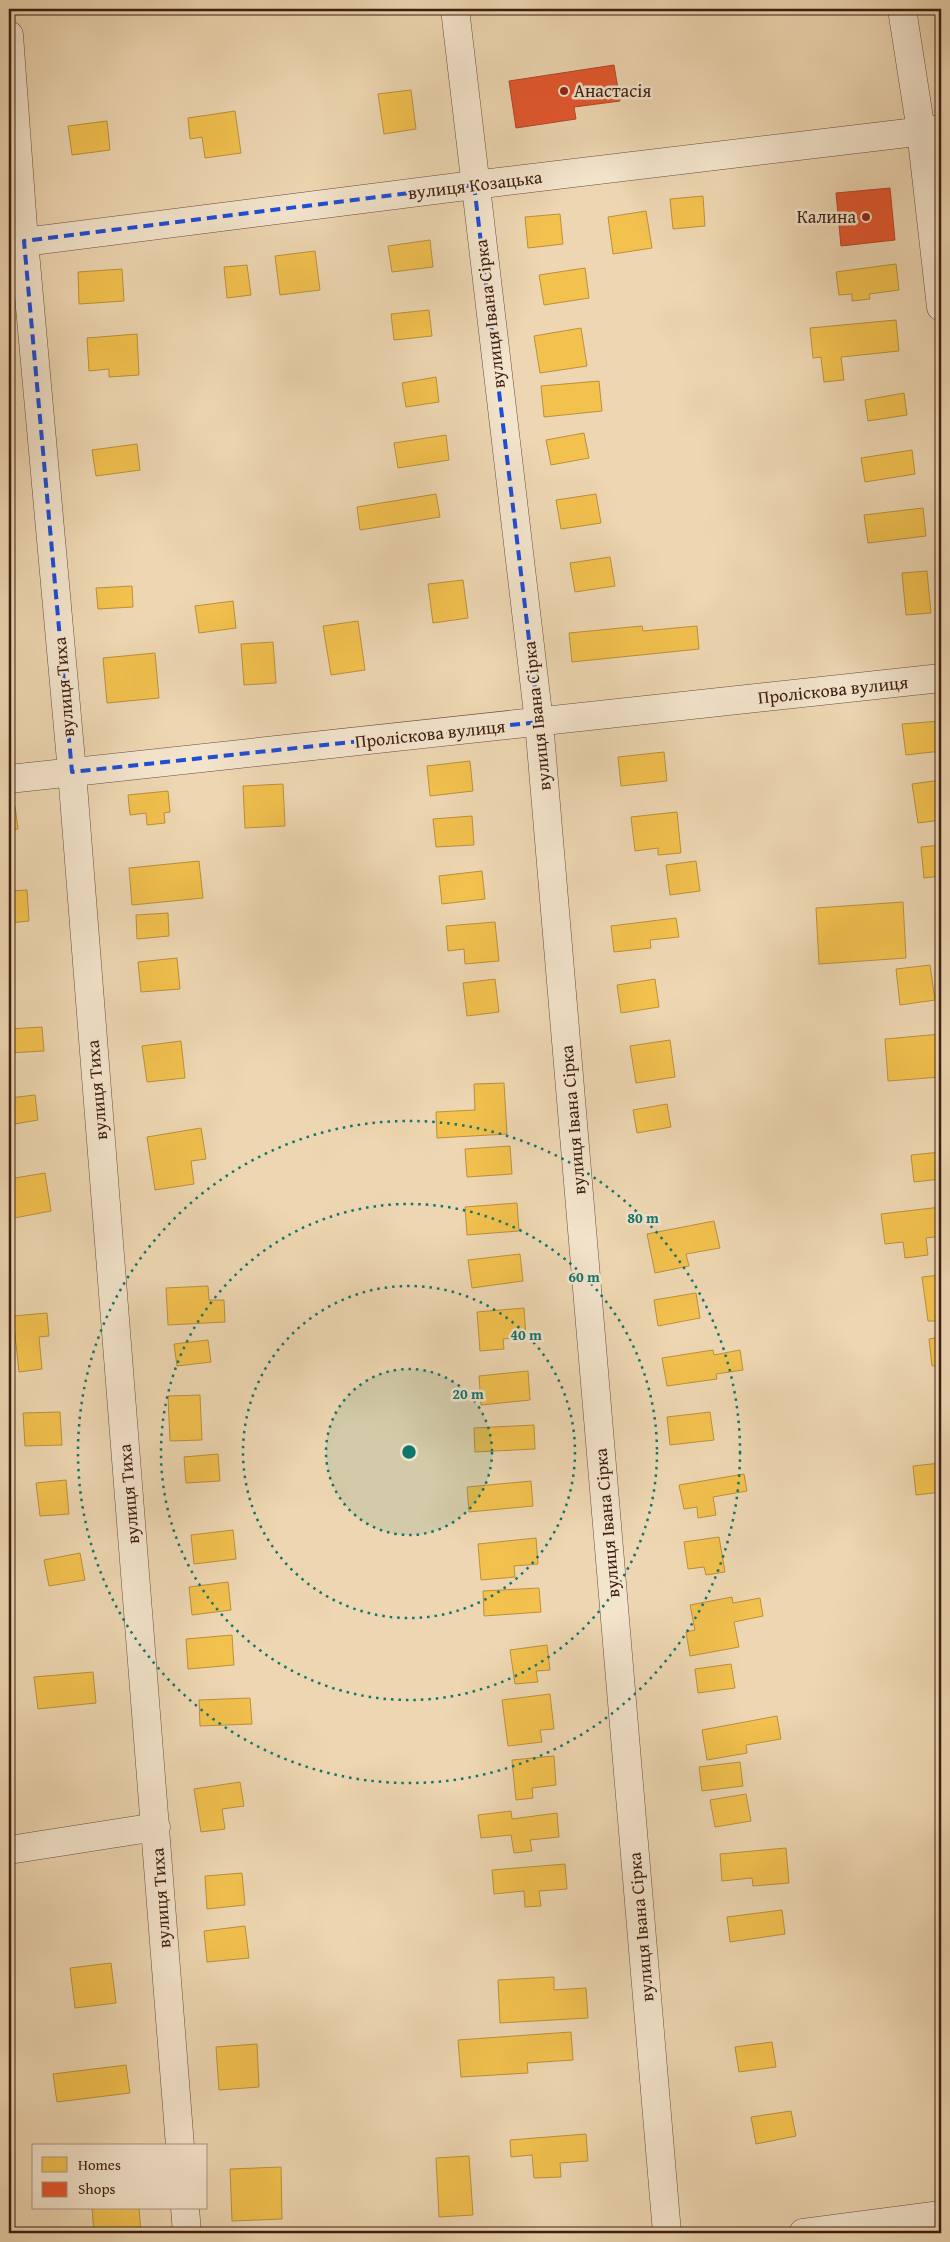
<svg xmlns="http://www.w3.org/2000/svg" width="950" height="2242" viewBox="0 0 950 2242" font-family="'Gentium Book Plus',serif">
<style>
.homes{fill:#f2c14e;stroke:#bb903c}
.shops{fill:#e4572e;stroke:#b24626}
.lines{fill:none;stroke-linecap:round;stroke-linejoin:round}
.minor-casing{stroke:#684c3a;stroke-width:29}
.tertiary-casing{stroke:#684c3a;stroke-width:29}
.minor{stroke:#f3e4cc;stroke-width:28}
.tertiary{stroke:#f3e4cc;stroke-width:28}
.marked{fill:none;stroke:#1d4ed8;stroke-width:4;stroke-dasharray:10 6;stroke-linejoin:round}
.ring{fill:none;stroke:#0f766e;stroke-width:2.5;stroke-dasharray:2.5 5}
.poi-dot{fill:#8f2418;stroke:#f3e4cc;stroke-width:2}
.labels{text-anchor:middle;stroke-width:5;stroke-linejoin:round;paint-order:stroke}
.poi-label{font-size:18px;fill:#3c1e12;stroke:#f3e4cc;text-anchor:start}
.street-label{font-size:18px;fill:#3c1e12;stroke:#f3e4cc}
.centre{fill:#0f766e;stroke:#f3e4cc;stroke-width:2.5}
.ring-label{font-size:15px;text-anchor:middle;font-weight:bold;fill:#0f766e;stroke:#f3e4cc;stroke-width:5;stroke-linejoin:round;paint-order:stroke}
</style>
<rect width="100%" height="100%" fill="#edd6b1"/>
<filter id="stains"><feTurbulence type="fractalNoise" baseFrequency=".004" numOctaves="4"/><feColorMatrix values="0 0 0 0 .2 0 0 0 0 .09 0 0 0 0 .02 0 0 0 .5 -.17"/></filter>
<radialGradient id="worn" r=".72"><stop offset=".6" stop-color="#630" stop-opacity="0"/><stop offset="1" stop-color="#630" stop-opacity=".3"/></radialGradient>
<path class="homes" d="M 411,90 L 416,129 L 384,134 L 378,94 Z
M 235,111 L 241,153 L 205,158 L 202,137 L 190,139 L 188,118 Z
M 107,121 L 110,150 L 72,155 L 68,126 Z
M 703,196 L 705,226 L 673,229 L 670,199 Z
M 646,211 L 652,248 L 613,254 L 608,217 Z
M 560,214 L 563,244 L 528,248 L 525,217 Z
M 430,240 L 433,267 L 392,272 L 388,246 Z
M 315,251 L 320,290 L 280,295 L 275,256 Z
M 896,264 L 899,290 L 869,294 L 870,299 L 852,301 L 852,294 L 839,295 L 836,272 Z
M 247,265 L 251,295 L 227,298 L 224,267 Z
M 585,268 L 589,298 L 544,305 L 539,275 Z
M 122,269 L 124,301 L 79,304 L 78,272 Z
M 429,310 L 432,336 L 394,340 L 391,314 Z
M 896,320 L 899,351 L 841,357 L 844,380 L 824,382 L 821,357 L 813,358 L 810,328 Z
M 581,328 L 587,366 L 540,373 L 534,336 Z
M 137,334 L 139,375 L 109,377 L 109,369 L 89,371 L 87,338 Z
M 436,377 L 439,402 L 406,407 L 402,383 Z
M 599,381 L 602,411 L 544,417 L 541,386 Z
M 904,393 L 907,415 L 868,421 L 865,400 Z
M 584,433 L 589,458 L 551,465 L 546,440 Z
M 446,435 L 449,460 L 398,468 L 394,443 Z
M 137,444 L 140,470 L 96,476 L 92,450 Z
M 912,450 L 915,474 L 865,482 L 861,458 Z
M 436,494 L 440,517 L 360,530 L 357,507 Z
M 596,494 L 601,523 L 561,529 L 556,500 Z
M 923,508 L 926,536 L 868,543 L 864,515 Z
M 610,557 L 615,586 L 575,592 L 570,563 Z
M 927,571 L 931,613 L 906,615 L 902,573 Z
M 463,580 L 468,618 L 433,623 L 428,584 Z
M 132,586 L 133,607 L 98,609 L 96,588 Z
M 233,601 L 236,628 L 199,633 L 195,606 Z
M 358,621 L 365,670 L 331,675 L 323,626 Z
M 642,626 L 643,631 L 697,626 L 699,649 L 572,662 L 569,633 Z
M 9,634 L 13,663 L 9,663 Z
M 273,642 L 276,683 L 244,685 L 241,644 Z
M 155,653 L 159,698 L 107,703 L 103,658 Z
M 939,721 L 941,751 L 906,755 L 902,724 Z
M 664,752 L 667,781 L 621,786 L 618,757 Z
M 470,761 L 473,791 L 430,796 L 427,766 Z
M 941,780 L 941,820 L 918,823 L 912,784 Z
M 283,784 L 285,826 L 245,828 L 243,786 Z
M 168,791 L 170,812 L 164,813 L 165,823 L 147,825 L 146,813 L 130,815 L 128,795 Z
M 15,806 L 18,829 L 9,830 L 9,807 Z
M 677,812 L 681,853 L 658,855 L 658,848 L 635,851 L 631,817 Z
M 472,816 L 474,845 L 436,847 L 433,819 Z
M 941,845 L 941,876 L 924,878 L 921,847 Z
M 199,861 L 203,898 L 132,905 L 129,868 Z
M 696,861 L 700,891 L 670,895 L 666,865 Z
M 482,871 L 485,899 L 442,904 L 439,876 Z
M 27,890 L 29,921 L 9,923 L 9,891 Z
M 903,902 L 906,958 L 819,964 L 816,908 Z
M 168,913 L 169,936 L 137,939 L 136,915 Z
M 676,918 L 679,937 L 650,940 L 651,948 L 614,952 L 611,926 Z
M 495,922 L 499,961 L 465,964 L 464,949 L 448,951 L 446,926 Z
M 177,958 L 180,989 L 141,992 L 138,962 Z
M 930,965 L 935,1000 L 900,1005 L 896,969 Z
M 495,979 L 499,1012 L 467,1016 L 463,983 Z
M 655,979 L 659,1007 L 621,1013 L 617,985 Z
M 42,1027 L 44,1051 L 9,1053 L 9,1029 Z
M 941,1034 L 941,1077 L 888,1081 L 885,1039 Z
M 670,1040 L 675,1077 L 636,1083 L 630,1046 Z
M 181,1041 L 185,1078 L 147,1082 L 142,1046 Z
M 504,1083 L 507,1134 L 437,1138 L 436,1112 L 475,1110 L 474,1084 Z
M 35,1095 L 38,1120 L 9,1125 L 9,1098 Z
M 667,1104 L 671,1127 L 637,1133 L 633,1110 Z
M 201,1128 L 206,1159 L 191,1161 L 194,1184 L 155,1190 L 147,1137 Z
M 510,1146 L 512,1174 L 467,1177 L 465,1149 Z
M 941,1152 L 941,1179 L 914,1182 L 911,1155 Z
M 45,1173 L 51,1211 L 9,1219 L 9,1179 Z
M 517,1203 L 519,1231 L 467,1235 L 465,1207 Z
M 941,1207 L 941,1236 L 926,1238 L 928,1255 L 905,1258 L 903,1242 L 885,1244 L 881,1214 Z
M 714,1221 L 720,1248 L 686,1254 L 689,1266 L 655,1273 L 647,1234 Z
M 520,1254 L 523,1281 L 472,1288 L 468,1260 Z
M 941,1275 L 941,1321 L 928,1321 L 922,1277 Z
M 208,1286 L 209,1300 L 224,1300 L 225,1322 L 168,1325 L 166,1288 Z
M 696,1293 L 700,1318 L 658,1326 L 654,1300 Z
M 524,1308 L 526,1337 L 503,1339 L 504,1349 L 480,1351 L 477,1312 Z
M 47,1313 L 49,1336 L 39,1337 L 42,1369 L 19,1372 L 13,1316 Z
M 941,1337 L 941,1365 L 932,1366 L 929,1339 Z
M 208,1340 L 211,1362 L 177,1366 L 174,1344 Z
M 713,1350 L 714,1355 L 740,1350 L 743,1370 L 716,1374 L 717,1379 L 667,1386 L 662,1358 Z
M 528,1371 L 530,1400 L 481,1405 L 479,1376 Z
M 200,1395 L 202,1440 L 170,1441 L 168,1396 Z
M 60,1412 L 62,1445 L 25,1446 L 23,1413 Z
M 710,1412 L 714,1440 L 670,1445 L 667,1417 Z
M 534,1425 L 535,1449 L 475,1452 L 474,1428 Z
M 218,1454 L 220,1481 L 186,1483 L 184,1457 Z
M 941,1463 L 941,1492 L 916,1495 L 913,1466 Z
M 744,1474 L 747,1491 L 713,1497 L 716,1515 L 698,1518 L 697,1507 L 684,1509 L 679,1485 Z
M 66,1480 L 69,1514 L 40,1516 L 36,1483 Z
M 531,1481 L 533,1506 L 469,1512 L 467,1487 Z
M 233,1530 L 236,1559 L 194,1564 L 191,1535 Z
M 719,1537 L 725,1572 L 706,1575 L 704,1567 L 688,1569 L 684,1542 Z
M 536,1538 L 538,1564 L 514,1566 L 515,1577 L 481,1580 L 478,1544 Z
M 80,1553 L 85,1580 L 49,1586 L 44,1560 Z
M 228,1582 L 231,1610 L 192,1615 L 189,1587 Z
M 539,1588 L 541,1612 L 484,1616 L 483,1591 Z
M 732,1597 L 733,1603 L 760,1598 L 763,1616 L 734,1622 L 739,1647 L 690,1656 L 686,1632 L 695,1630 L 690,1605 Z
M 232,1635 L 234,1665 L 188,1669 L 186,1639 Z
M 547,1645 L 550,1670 L 536,1671 L 538,1682 L 515,1684 L 510,1650 Z
M 731,1664 L 735,1688 L 698,1693 L 695,1669 Z
M 93,1672 L 96,1703 L 38,1709 L 34,1677 Z
M 550,1694 L 554,1729 L 540,1730 L 542,1742 L 508,1746 L 502,1700 Z
M 250,1698 L 252,1724 L 200,1726 L 199,1700 Z
M 777,1716 L 781,1739 L 746,1745 L 747,1753 L 707,1760 L 702,1730 Z
M 554,1756 L 556,1785 L 532,1788 L 533,1798 L 516,1800 L 512,1760 Z
M 740,1762 L 743,1786 L 702,1791 L 699,1767 Z
M 240,1782 L 244,1806 L 222,1809 L 225,1829 L 201,1832 L 194,1789 Z
M 746,1794 L 751,1821 L 715,1827 L 710,1800 Z
M 511,1811 L 512,1819 L 557,1813 L 559,1837 L 530,1840 L 532,1851 L 514,1853 L 511,1835 L 481,1838 L 478,1815 Z
M 786,1848 L 789,1883 L 753,1886 L 752,1878 L 722,1881 L 720,1854 Z
M 565,1864 L 567,1889 L 539,1891 L 541,1906 L 525,1907 L 524,1891 L 494,1894 L 492,1870 Z
M 242,1873 L 245,1905 L 207,1909 L 205,1876 Z
M 782,1910 L 785,1934 L 730,1942 L 727,1917 Z
M 245,1926 L 249,1958 L 207,1962 L 204,1931 Z
M 111,1963 L 116,2003 L 75,2008 L 70,1968 Z
M 554,1977 L 554,1990 L 586,1988 L 588,2018 L 500,2023 L 498,1980 Z
M 571,2032 L 573,2060 L 527,2063 L 528,2073 L 461,2077 L 458,2040 Z
M 772,2042 L 776,2067 L 739,2072 L 735,2047 Z
M 257,2044 L 259,2087 L 219,2090 L 216,2047 Z
M 126,2065 L 130,2093 L 57,2102 L 53,2074 Z
M 791,2111 L 796,2136 L 756,2144 L 751,2117 Z
M 586,2134 L 588,2161 L 560,2163 L 561,2177 L 534,2178 L 532,2155 L 511,2157 L 510,2140 Z
M 469,2156 L 473,2215 L 439,2217 L 436,2158 Z
M 281,2167 L 282,2219 L 232,2221 L 230,2169 Z
M 92,2208 L 139,2208 L 141,2233 L 94,2233 Z"/>
<path class="shops" d="M 614,65 L 620,101 L 574,107 L 576,119 L 516,128 L 509,81 Z
M 890,188 L 895,240 L 841,246 L 836,193 Z"/>
<g class="lines">
<defs>
<path id="minor" d="M 455,9 L 539,722 L 667,2233
M 902,9 L 921,131 L 941,307
M 9,35 L 24,241 L 72,772 L 180,2146
M 9,779 L 941,678
M 9,1850 L 156,1827
M 185,2208 L 187,2233
M 803,2233 L 941,2215"/>
<path id="tertiary" d="M 9,244 L 474,185 L 941,129"/>
</defs>
<use href="#minor" class="minor-casing"/>
<use href="#tertiary" class="tertiary-casing"/>
<use href="#minor" class="minor"/>
<use href="#tertiary" class="tertiary"/>
</g>
<path class="marked" d="M 474,185 L 539,722 L 72,772 L 24,241 Z"/>
<circle cx="409" cy="1452" r="83" fill="#0f766e" fill-opacity=".12"/>
<g class="ring">
<circle cx="409" cy="1452" r="83"/>
<circle cx="409" cy="1452" r="166"/>
<circle cx="409" cy="1452" r="248"/>
<circle cx="409" cy="1452" r="331"/>
</g>
<g class="poi-dot">
<circle cx="564" cy="91" r="5"/>
<circle cx="866" cy="217" r="5"/>
</g>
<g class="labels">
<g class="poi-label">
<text x="574" y="97">Анастасія</text>
<text x="856" y="223" text-anchor="end">Калина</text>
</g>
<g class="street-label">
<text transform="translate(475 185) rotate(-7)" y="6">вулиця Козацька</text>
<text transform="translate(490 314) rotate(-97)" y="6">вулиця Івана Сірка</text>
<text transform="translate(64 687) rotate(-95)" y="6">вулиця Тиха</text>
<text transform="translate(833 690) rotate(-6)" y="6">Проліскова вулиця</text>
<text transform="translate(537 716) rotate(-96)" y="6">вулиця Івана Сірка</text>
<text transform="translate(430 734) rotate(-6)" y="6">Проліскова вулиця</text>
<text transform="translate(97 1090) rotate(-95)" y="6">вулиця Тиха</text>
<text transform="translate(573 1120) rotate(-95)" y="6">вулиця Івана Сірка</text>
<text transform="translate(129 1494) rotate(-95)" y="6">вулиця Тиха</text>
<text transform="translate(607 1523) rotate(-95)" y="6">вулиця Івана Сірка</text>
<text transform="translate(161 1898) rotate(-94)" y="6">вулиця Тиха</text>
<text transform="translate(641 1927) rotate(-95)" y="6">вулиця Івана Сірка</text>
</g>
</g>
<circle cx="409" cy="1452" r="8" class="centre"/>
<g class="ring-label">
<text x="643" y="1223">80 m</text>
<text x="584" y="1282">60 m</text>
<text x="526" y="1340">40 m</text>
<text x="468" y="1399">20 m</text>
</g>
<rect width="950" height="2242" fill="none" stroke="#edd6b1" stroke-width="30"/>
<rect x="10" y="10" width="930" height="2222" fill="none" stroke="#3c1e12" stroke-width="2.5"/>
<rect x="15" y="15" width="920" height="2212" fill="none" stroke="#3c1e12"/>
<rect x="32" y="2144" width="175" height="65" fill="#f3e4cc" stroke="#aa9582"/>
<rect x="42" y="2157" width="25" height="15" fill="#f2c14e" stroke="#aa9582"/>
<text x="78" y="2170" font-size="15" fill="#3c1e12">Homes</text>
<rect x="42" y="2182" width="25" height="15" fill="#e4572e" stroke="#aa9582"/>
<text x="78" y="2194" font-size="15" fill="#3c1e12">Shops</text>
<rect width="100%" height="100%" filter="url(#stains)"/>
<rect width="100%" height="100%" fill="url(#worn)"/>
</svg>
